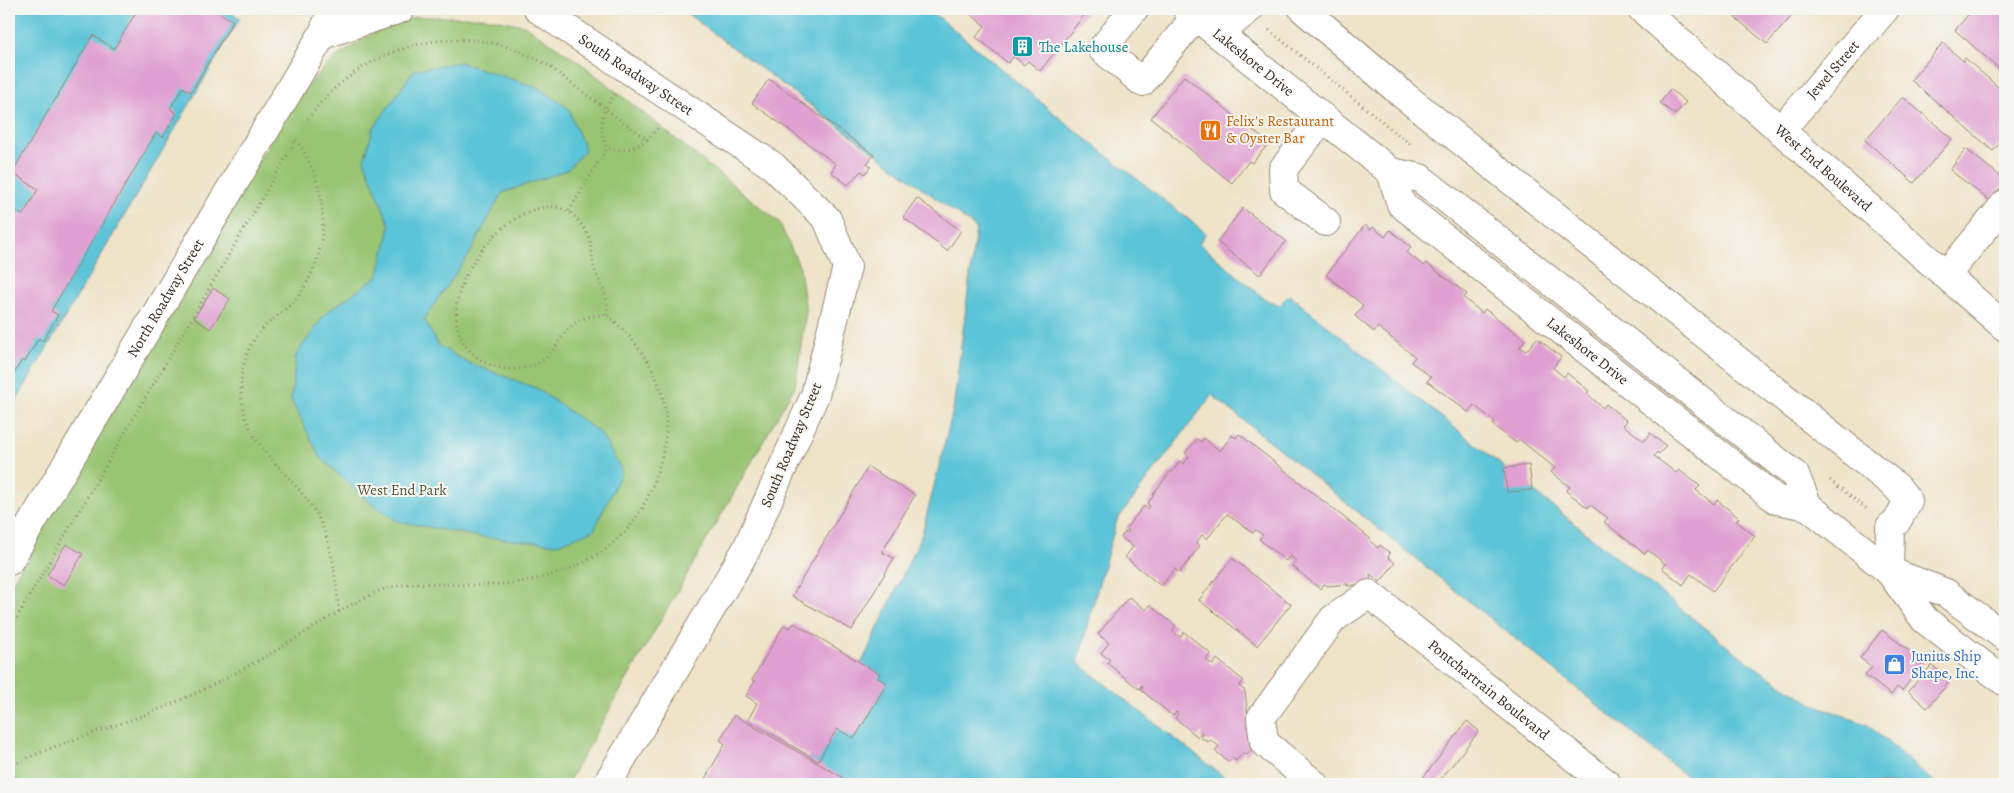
<svg xmlns="http://www.w3.org/2000/svg" width="2014" height="793" viewBox="0 0 2014 793" font-family="Alegreya,serif">
<style>
.green{fill:#99c573;stroke:#6a7848}
.water{fill:#5cc4d8;stroke:#4c777b}
.building{fill:#e0a0d2}
.lines{fill:none;stroke-linecap:round;stroke-linejoin:round}
.minor-casing{stroke:#958673;stroke-width:30}
.path{stroke:#958673;stroke-width:3;stroke-dasharray:1 4;stroke-linecap:butt}
.minor{stroke:#fff;stroke-width:28}
.labels{text-anchor:middle;stroke-width:4;stroke-linejoin:round;paint-order:stroke}
.culture-label{font-size:15px;fill:#0d838f;stroke:#f6f6f2;text-anchor:start}
.street-label{font-size:15px;fill:#3b2a1e;stroke:#f6f6f2}
.food-label{font-size:15px;fill:#c56008;stroke:#f6f6f2;text-anchor:start}
.park-label{font-size:15px;fill:#575838;stroke:#f6f6f2}
.shop-label{font-size:15px;fill:#366cbe;stroke:#f6f6f2;text-anchor:start}
</style>
<rect width="100%" height="100%" fill="#f6f6f2"/>
<filter id="ink" filterUnits="userSpaceOnUse"><feTurbulence type="fractalNoise" baseFrequency=".02" numOctaves="2"/><feDisplacementMap in="SourceGraphic" scale="10" xChannelSelector="R" yChannelSelector="G"/><feConvolveMatrix kernelMatrix="1 2 1 2 8 2 1 2 1" color-interpolation-filters="sRGB"/></filter>
<filter id="wash" filterUnits="userSpaceOnUse"><feTurbulence type="fractalNoise" baseFrequency=".0096" numOctaves="4" result="noise"/><feDisplacementMap in="SourceGraphic" scale="20" xChannelSelector="R" yChannelSelector="G"/><feGaussianBlur stdDeviation="1.12" result="paint"/><feColorMatrix in="noise" values="0 0 0 0 0 0 0 0 0 0 0 0 0 0 0 0 0 1.4 0 .05"/><feComposite in="paint" operator="in"/></filter>
<g filter="url(#wash)">
<rect width="100%" height="100%" fill="#efe3c8"/>
<path class="green" d="M 413,17 L 483,17 L 524,25 L 582,64 L 779,222 L 800,268 L 806,312 L 795,386 L 567,784 L 9,784 L 9,588 L 295,99 L 332,60 L 370,35 Z"/>
<path class="water" d="M 9,9 L 224,9 L 240,18 L 9,413 Z
M 681,9 L 929,9 L 1066,123 L 1206,233 L 1199,243 L 1266,300 L 1280,305 L 1289,295 L 1726,645 L 1768,676 L 1813,704 L 1868,725 L 1936,784 L 1696,784 L 1212,395 L 1117,520 L 1088,622 L 1078,663 L 1233,784 L 795,784 L 864,658 L 922,534 L 953,410 L 976,228 Z
M 459,62 L 539,88 L 568,108 L 585,150 L 567,170 L 502,193 L 470,253 L 424,319 L 438,345 L 466,362 L 536,388 L 600,433 L 622,471 L 594,530 L 558,544 L 481,537 L 397,521 L 364,498 L 320,457 L 291,400 L 296,355 L 326,313 L 379,275 L 390,226 L 364,160 L 373,129 L 414,70 Z"/>
<g id="blocks">
<path class="building" d="M 138,9 L 213,9 L 233,21 L 191,92 L 183,87 L 170,109 L 177,113 L 163,137 L 156,133 L 51,311 L 58,315 L 43,341 L 39,338 L 25,362 L 22,360 L 9,382 L 9,207 L 23,215 L 38,189 L 12,173 L 93,35 L 114,49 Z
M 964,9 L 1089,9 L 1040,71 L 1028,61 L 1024,65 L 1014,56 L 1008,63 L 976,37 L 985,26 Z
M 1725,9 L 1798,9 L 1767,44 Z
M 1973,9 L 2005,9 L 2005,74 L 1955,30 Z
M 1943,43 L 1963,61 L 1965,58 L 2005,93 L 2005,137 L 1993,151 L 1911,80 Z
M 1184,76 L 1269,143 L 1252,163 L 1249,161 L 1232,183 L 1151,118 Z
M 769,79 L 874,155 L 867,163 L 871,166 L 865,174 L 861,171 L 848,185 L 831,172 L 836,164 L 752,103 Z
M 1670,89 L 1686,102 L 1675,115 L 1660,103 Z
M 1903,97 L 1952,139 L 1914,183 L 1865,140 Z
M 1966,149 L 2005,180 L 2005,182 L 1990,201 L 1950,170 Z
M 917,198 L 961,231 L 947,251 L 903,217 Z
M 1243,208 L 1286,241 L 1260,275 L 1217,242 Z
M 1365,225 L 1371,230 L 1373,227 L 1385,237 L 1390,230 L 1411,247 L 1407,253 L 1424,266 L 1426,263 L 1467,294 L 1464,298 L 1482,313 L 1485,309 L 1525,340 L 1520,347 L 1526,351 L 1537,338 L 1561,357 L 1553,368 L 1564,377 L 1567,373 L 1589,391 L 1587,394 L 1603,408 L 1606,404 L 1627,421 L 1623,425 L 1644,441 L 1650,433 L 1666,446 L 1659,454 L 1657,452 L 1654,456 L 1676,473 L 1679,470 L 1700,486 L 1696,490 L 1714,504 L 1717,500 L 1739,518 L 1736,521 L 1755,536 L 1713,591 L 1691,574 L 1683,585 L 1662,568 L 1665,564 L 1648,550 L 1645,554 L 1604,522 L 1608,518 L 1590,505 L 1588,508 L 1566,491 L 1570,487 L 1551,472 L 1555,468 L 1519,439 L 1516,443 L 1493,425 L 1495,422 L 1474,405 L 1468,412 L 1427,381 L 1431,377 L 1411,362 L 1415,357 L 1378,327 L 1374,332 L 1355,316 L 1363,305 L 1326,275 Z
M 213,288 L 230,299 L 210,329 L 194,318 Z
M 1239,434 L 1371,539 L 1370,541 L 1378,548 L 1380,545 L 1390,553 L 1388,557 L 1395,563 L 1380,582 L 1370,574 L 1371,583 L 1347,586 L 1348,584 L 1327,586 L 1324,584 L 1320,589 L 1292,566 L 1296,561 L 1290,556 L 1286,561 L 1259,539 L 1263,535 L 1256,530 L 1253,533 L 1227,514 L 1207,539 L 1202,535 L 1196,543 L 1200,546 L 1179,573 L 1175,569 L 1161,586 L 1125,557 L 1133,547 L 1121,537 L 1125,532 L 1127,533 L 1129,531 L 1126,528 L 1144,506 L 1148,509 L 1150,506 L 1147,504 L 1154,495 L 1153,494 L 1171,471 L 1172,472 L 1180,461 L 1184,464 L 1189,456 L 1185,453 L 1197,439 L 1201,442 L 1204,438 L 1220,451 L 1232,435 L 1236,438 Z
M 1529,465 L 1532,490 L 1507,492 L 1504,468 Z
M 868,467 L 915,495 L 882,552 L 894,558 L 852,630 L 792,596 Z
M 66,544 L 83,554 L 64,585 L 47,575 Z
M 1232,558 L 1291,604 L 1257,646 L 1199,600 Z
M 1129,597 L 1146,610 L 1150,605 L 1176,626 L 1172,631 L 1180,637 L 1184,632 L 1211,654 L 1206,660 L 1213,665 L 1217,659 L 1244,681 L 1239,686 L 1245,691 L 1250,736 L 1258,742 L 1247,755 L 1244,752 L 1236,761 L 1232,758 L 1229,762 L 1215,751 L 1219,746 L 1210,740 L 1208,742 L 1200,737 L 1203,734 L 1201,732 L 1198,737 L 1175,718 L 1178,714 L 1176,712 L 1173,716 L 1141,690 L 1143,686 L 1142,685 L 1139,689 L 1107,663 L 1110,660 L 1101,653 L 1109,643 L 1098,634 Z
M 794,623 L 880,674 L 878,678 L 887,683 L 856,736 L 853,738 L 837,729 L 818,761 L 748,720 L 757,703 L 746,696 L 755,681 L 752,680 L 784,625 L 790,628 Z
M 1882,630 L 1924,662 L 1902,691 L 1897,687 L 1891,695 L 1865,675 L 1872,667 L 1860,658 Z
M 1932,665 L 1950,681 L 1927,708 L 1908,691 Z
M 734,715 L 842,777 L 838,784 L 702,784 L 725,744 L 720,740 Z
M 1467,721 L 1479,731 L 1437,784 L 1420,784 L 1419,783 Z"/>
</g>
</g>
<g filter="url(#ink)">
<use href="#blocks" fill-opacity="0" stroke="#958673" stroke-width="1"/>
<g class="lines">
<defs>
<g id="minor">
<path id="s1" d="M 538,9 L 773,166 L 827,219 L 847,267 L 815,395 L 746,550 L 607,784"/>
<path d="M 1134,9 L 1102,49 L 1142,82 L 1196,16"/>
<path id="s2" d="M 1187,9 L 1391,172 L 1420,178 L 1795,475 L 1808,506 L 1889,571 L 1925,620 L 2005,682"/>
<path d="M 1303,9 L 1402,94 L 1897,487 L 1908,501 L 1897,521 L 1890,527 L 1889,571"/>
<path id="s3" d="M 1642,9 L 2005,327"/>
<path d="M 1218,34 L 1249,9"/>
<path d="M 322,35 L 400,9"/>
<path d="M 1323,118 L 1283,169 L 1284,190 L 1326,222"/>
<path id="s4" d="M 1780,131 L 1885,9"/>
<path id="s5" d="M 1391,172 L 1401,204 L 1777,500 L 1808,506"/>
<path d="M 1946,275 L 2005,204"/>
<path id="s6" d="M 9,561 L 322,35 L 333,9"/>
<path d="M 1889,571 L 1946,593 L 2005,637"/>
<path id="s7" d="M 1314,784 L 1264,742 L 1261,718 L 1333,619 L 1369,594 L 1607,784"/>
</g>
</defs>
<use href="#minor" class="minor-casing"/>
<path class="path" d="M 1269,30 L 1411,145
M 615,94 C 602,110 597,128 607,148 C 631,154 647,143 660,125
M 308,119 C 354,52 448,19 523,53 C 529,56 535,57 541,61 C 553,68 565,79 577,88 C 601,105 624,123 648,140
M 296,140 C 329,185 333,249 299,295 C 291,306 279,314 269,323 C 251,337 242,361 241,383 C 239,449 291,467 318,517 C 333,546 336,579 339,612
M 569,211 L 607,148
M 1830,480 L 1868,510
M 9,631 L 296,140
M 9,767 C 65,738 128,725 185,698 C 223,681 260,660 295,639 C 322,622 350,604 379,591 C 408,580 436,584 466,585 C 524,587 591,573 630,526 C 647,506 659,471 664,446 C 674,393 646,347 606,314 C 598,316 587,316 580,320 C 553,335 558,366 516,369 C 497,370 478,362 467,347 C 420,286 539,164 579,222 C 584,228 589,234 590,241 C 592,250 592,259 594,268 C 598,281 612,300 606,314"/>
<use href="#minor" class="minor"/>
</g>
</g>
<defs>
<symbol id="building-square" viewBox="-11 -11 22 22"><rect x="-9" y="-9" width="18" height="18" rx="4" fill="#0f9aa8" stroke="#f6f6f2"/><path d="M-4-6H4V6H1V3H-1V6H-4ZM-2.5-4.3h1.7v1.8h-1.7ZM.8-4.3h1.7v1.8H.8ZM-2.5-1h1.7V.8h-1.7ZM.8-1h1.7V.8H.8Z" fill="#fff"/></symbol>
<symbol id="restaurant-square" viewBox="-11 -11 22 22"><rect x="-9" y="-9" width="18" height="18" rx="4" fill="#e8710a" stroke="#f6f6f2"/><path d="M-5-6h1v4h1v-4h1v4h1v-4h1v5L-1.5 .5V6h-2V.5L-5-1ZM5-6V6H3V1.5H1.5Q1.5-4 5-6Z" fill="#fff"/></symbol>
<symbol id="shop-square" viewBox="-11 -11 22 22"><rect x="-9" y="-9" width="18" height="18" rx="4" fill="#3f7fe0" stroke="#f6f6f2"/><path d="M-5-2.5h2.3a2.7 3.5 0 0 1 5.4 0H5L5.5 6h-11ZM-1.5-2.5h3a1.5 2.3 0 0 0-3 0Z" fill="#fff"/></symbol>
</defs>
<g fill-rule="evenodd">
<use href="#building-square" x="1010" y="34" width="25" height="25"/>
<use href="#restaurant-square" x="1198" y="118" width="25" height="25"/>
<use href="#shop-square" x="1882" y="652" width="25" height="25"/>
</g>
<g class="labels">
<g class="culture-label">
<text x="1039" y="52">The Lakehouse</text>
</g>
<g class="street-label">
<text dy="5" stroke="none"><textPath href="#s2" startOffset="85">Lakeshore Drive</textPath></text>
<text dy="5" stroke="none"><textPath href="#s4" startOffset="81">Jewel Street</textPath></text>
<text dy="5" stroke="none"><textPath href="#s1" startOffset="118">South Roadway Street</textPath></text>
<text dy="5" stroke="none"><textPath href="#s3" startOffset="241">West End Boulevard</textPath></text>
<text dy="5" stroke="none"><textPath href="#s6" startOffset="306">North Roadway Street</textPath></text>
<text dy="5" stroke="none"><textPath href="#s5" startOffset="271">Lakeshore Drive</textPath></text>
<text transform="translate(791 445) rotate(-67)" y="5">South Roadway Street</text>
<text dy="5" stroke="none"><textPath href="#s7" startOffset="409">Pontchartrain Boulevard</textPath></text>
</g>
<g class="food-label">
<text x="1226" y="126">Felix's Restaurant<tspan x="1226" dy="17">&amp; Oyster Bar</tspan></text>
</g>
<g class="park-label">
<text x="402" y="495">West End Park</text>
</g>
<g class="shop-label">
<text x="1911" y="661">Junius Ship<tspan x="1911" dy="17">Shape, Inc.</tspan></text>
</g>
</g>
<rect width="2014" height="793" fill="none" stroke="#f6f6f2" stroke-width="30"/>
</svg>
